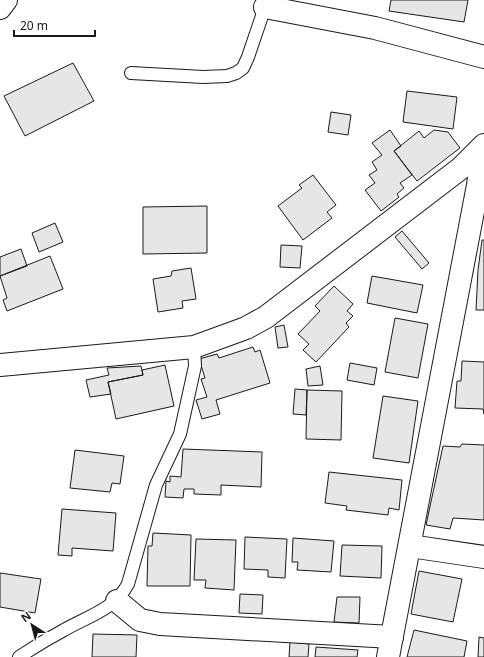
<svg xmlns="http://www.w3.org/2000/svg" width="484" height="657" viewBox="0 0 484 657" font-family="'Noto Sans',sans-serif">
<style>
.building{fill:#e6e6e6;stroke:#1a1a1a}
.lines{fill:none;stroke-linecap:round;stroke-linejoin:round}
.service-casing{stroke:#1a1a1a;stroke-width:14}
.minor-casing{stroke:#1a1a1a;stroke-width:24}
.tertiary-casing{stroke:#1a1a1a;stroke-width:24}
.service{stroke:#fff;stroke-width:12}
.minor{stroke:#fff;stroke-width:22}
.tertiary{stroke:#fff;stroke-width:22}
</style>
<rect width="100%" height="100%" fill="#fff"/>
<path class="building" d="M 391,0 L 468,0 L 464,22 L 389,11 Z
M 73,63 L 94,101 L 25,136 L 4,96 Z
M 407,91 L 457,97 L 453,129 L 403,122 Z
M 331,112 L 351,115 L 348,135 L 328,132 Z
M 390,130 L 401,146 L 394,151 L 412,175 L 400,183 L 404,188 L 397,194 L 399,197 L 381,211 L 365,190 L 375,183 L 369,175 L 377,170 L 372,162 L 382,155 L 372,143 Z
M 434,130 L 448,132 L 460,148 L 417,181 L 394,151 L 419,131 L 424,138 Z
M 313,175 L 336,205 L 327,212 L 332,218 L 303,240 L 278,206 L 302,188 L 299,185 Z
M 207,206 L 207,253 L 143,254 L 143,207 Z
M 55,223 L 63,242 L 39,252 L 32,233 Z
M 402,231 L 429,263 L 422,269 L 395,237 Z
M 482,240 L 484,240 L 484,310 L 476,310 L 478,270 Z
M 281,245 L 302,246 L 300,268 L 280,267 Z
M 21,249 L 27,266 L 0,276 L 0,257 Z
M 50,256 L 63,289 L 7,311 L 3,300 L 7,298 L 0,276 Z
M 191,268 L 196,299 L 182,301 L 183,308 L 158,312 L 153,279 L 171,276 L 172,271 Z
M 372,276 L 423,285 L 417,313 L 367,303 Z
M 334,286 L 353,304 L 347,311 L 353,316 L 346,323 L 349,327 L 316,362 L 303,350 L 309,344 L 298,334 L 320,311 L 315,306 Z
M 395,318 L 428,324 L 418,378 L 385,372 Z
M 284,325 L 288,347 L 278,348 L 275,327 Z
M 253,347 L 255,352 L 260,350 L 270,383 L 216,400 L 220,414 L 202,419 L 196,400 L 207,397 L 201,379 L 205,378 L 199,359 L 217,354 L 219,358 Z
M 462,361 L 484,362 L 484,414 L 483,409 L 455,408 L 457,381 L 461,381 Z
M 350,363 L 377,368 L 374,385 L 347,380 Z
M 165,365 L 174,406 L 116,419 L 108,382 L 143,375 L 142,370 Z
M 141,366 L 143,375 L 108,382 L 111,394 L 90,397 L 86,380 L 109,375 L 107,368 Z
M 320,366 L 323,385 L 308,386 L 306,369 Z
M 295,389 L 307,390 L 306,415 L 293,414 Z
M 307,390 L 342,391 L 341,440 L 306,439 Z
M 383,396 L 418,401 L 409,463 L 373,458 Z
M 462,444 L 484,445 L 484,520 L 453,518 L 450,529 L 426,525 L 443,446 L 460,447 Z
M 183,449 L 262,452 L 261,487 L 221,485 L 221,495 L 194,494 L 194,489 L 184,489 L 183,498 L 165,497 L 166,481 L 170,482 L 170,476 L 181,477 Z
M 75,450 L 124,456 L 120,484 L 112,483 L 110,492 L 70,488 Z
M 329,472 L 402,480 L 399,510 L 389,508 L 388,515 L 346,510 L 347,506 L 325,503 Z
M 62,509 L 116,513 L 113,551 L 72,548 L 72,556 L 58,555 Z
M 153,533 L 191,535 L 190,586 L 147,586 L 148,546 L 152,546 Z
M 245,537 L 287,539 L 285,578 L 268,577 L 268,570 L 244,569 Z
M 293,538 L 334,541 L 331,572 L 297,570 L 298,562 L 292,562 Z
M 196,539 L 236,540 L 234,590 L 205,588 L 206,580 L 194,580 Z
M 342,545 L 382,546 L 381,578 L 340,576 Z
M 419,571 L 462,579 L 453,622 L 411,614 Z
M 0,573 L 41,579 L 35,613 L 0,607 Z
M 240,594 L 263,595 L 262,614 L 239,613 Z
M 337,597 L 360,597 L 359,623 L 334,622 Z
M 414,630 L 467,641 L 464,657 L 407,657 Z
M 93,634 L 137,635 L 136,657 L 92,657 Z
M 479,637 L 484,638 L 484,657 L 478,657 Z
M 290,642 L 309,644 L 308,657 L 289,657 Z
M 316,647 L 358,650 L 357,657 L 315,657 Z"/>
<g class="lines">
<defs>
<path id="service" d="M 131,73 L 203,77 L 227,76 L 236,73 L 243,68 L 248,57 L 265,7
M 19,657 C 34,647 49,638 64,630 C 88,616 114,610 128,584 L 156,485 L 180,434 L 195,366 L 194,347"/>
<path id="minor" d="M 265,7 L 375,28 L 484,57
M 0,8 L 6,0
M 410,546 L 484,557
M 117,601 L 140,620 L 160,624 L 392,637"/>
<path id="tertiary" d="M 0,365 L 194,347 L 246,328 L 266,317 L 461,168 L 484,145
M 388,657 L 478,185 L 480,170 L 479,150"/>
</defs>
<use href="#service" class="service-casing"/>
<use href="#minor" class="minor-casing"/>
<use href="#tertiary" class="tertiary-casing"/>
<use href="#service" class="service"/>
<use href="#minor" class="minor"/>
<use href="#tertiary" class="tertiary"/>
</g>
<g transform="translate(32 625) rotate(324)" stroke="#ffffff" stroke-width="3" paint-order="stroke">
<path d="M0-3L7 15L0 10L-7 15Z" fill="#1a1a1a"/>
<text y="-6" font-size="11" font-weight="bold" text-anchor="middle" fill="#1a1a1a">N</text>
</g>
<path d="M14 30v6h81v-6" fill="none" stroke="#1a1a1a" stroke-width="2"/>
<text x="20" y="30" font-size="12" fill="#1a1a1a" stroke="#ffffff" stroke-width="3" paint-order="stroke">20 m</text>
</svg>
